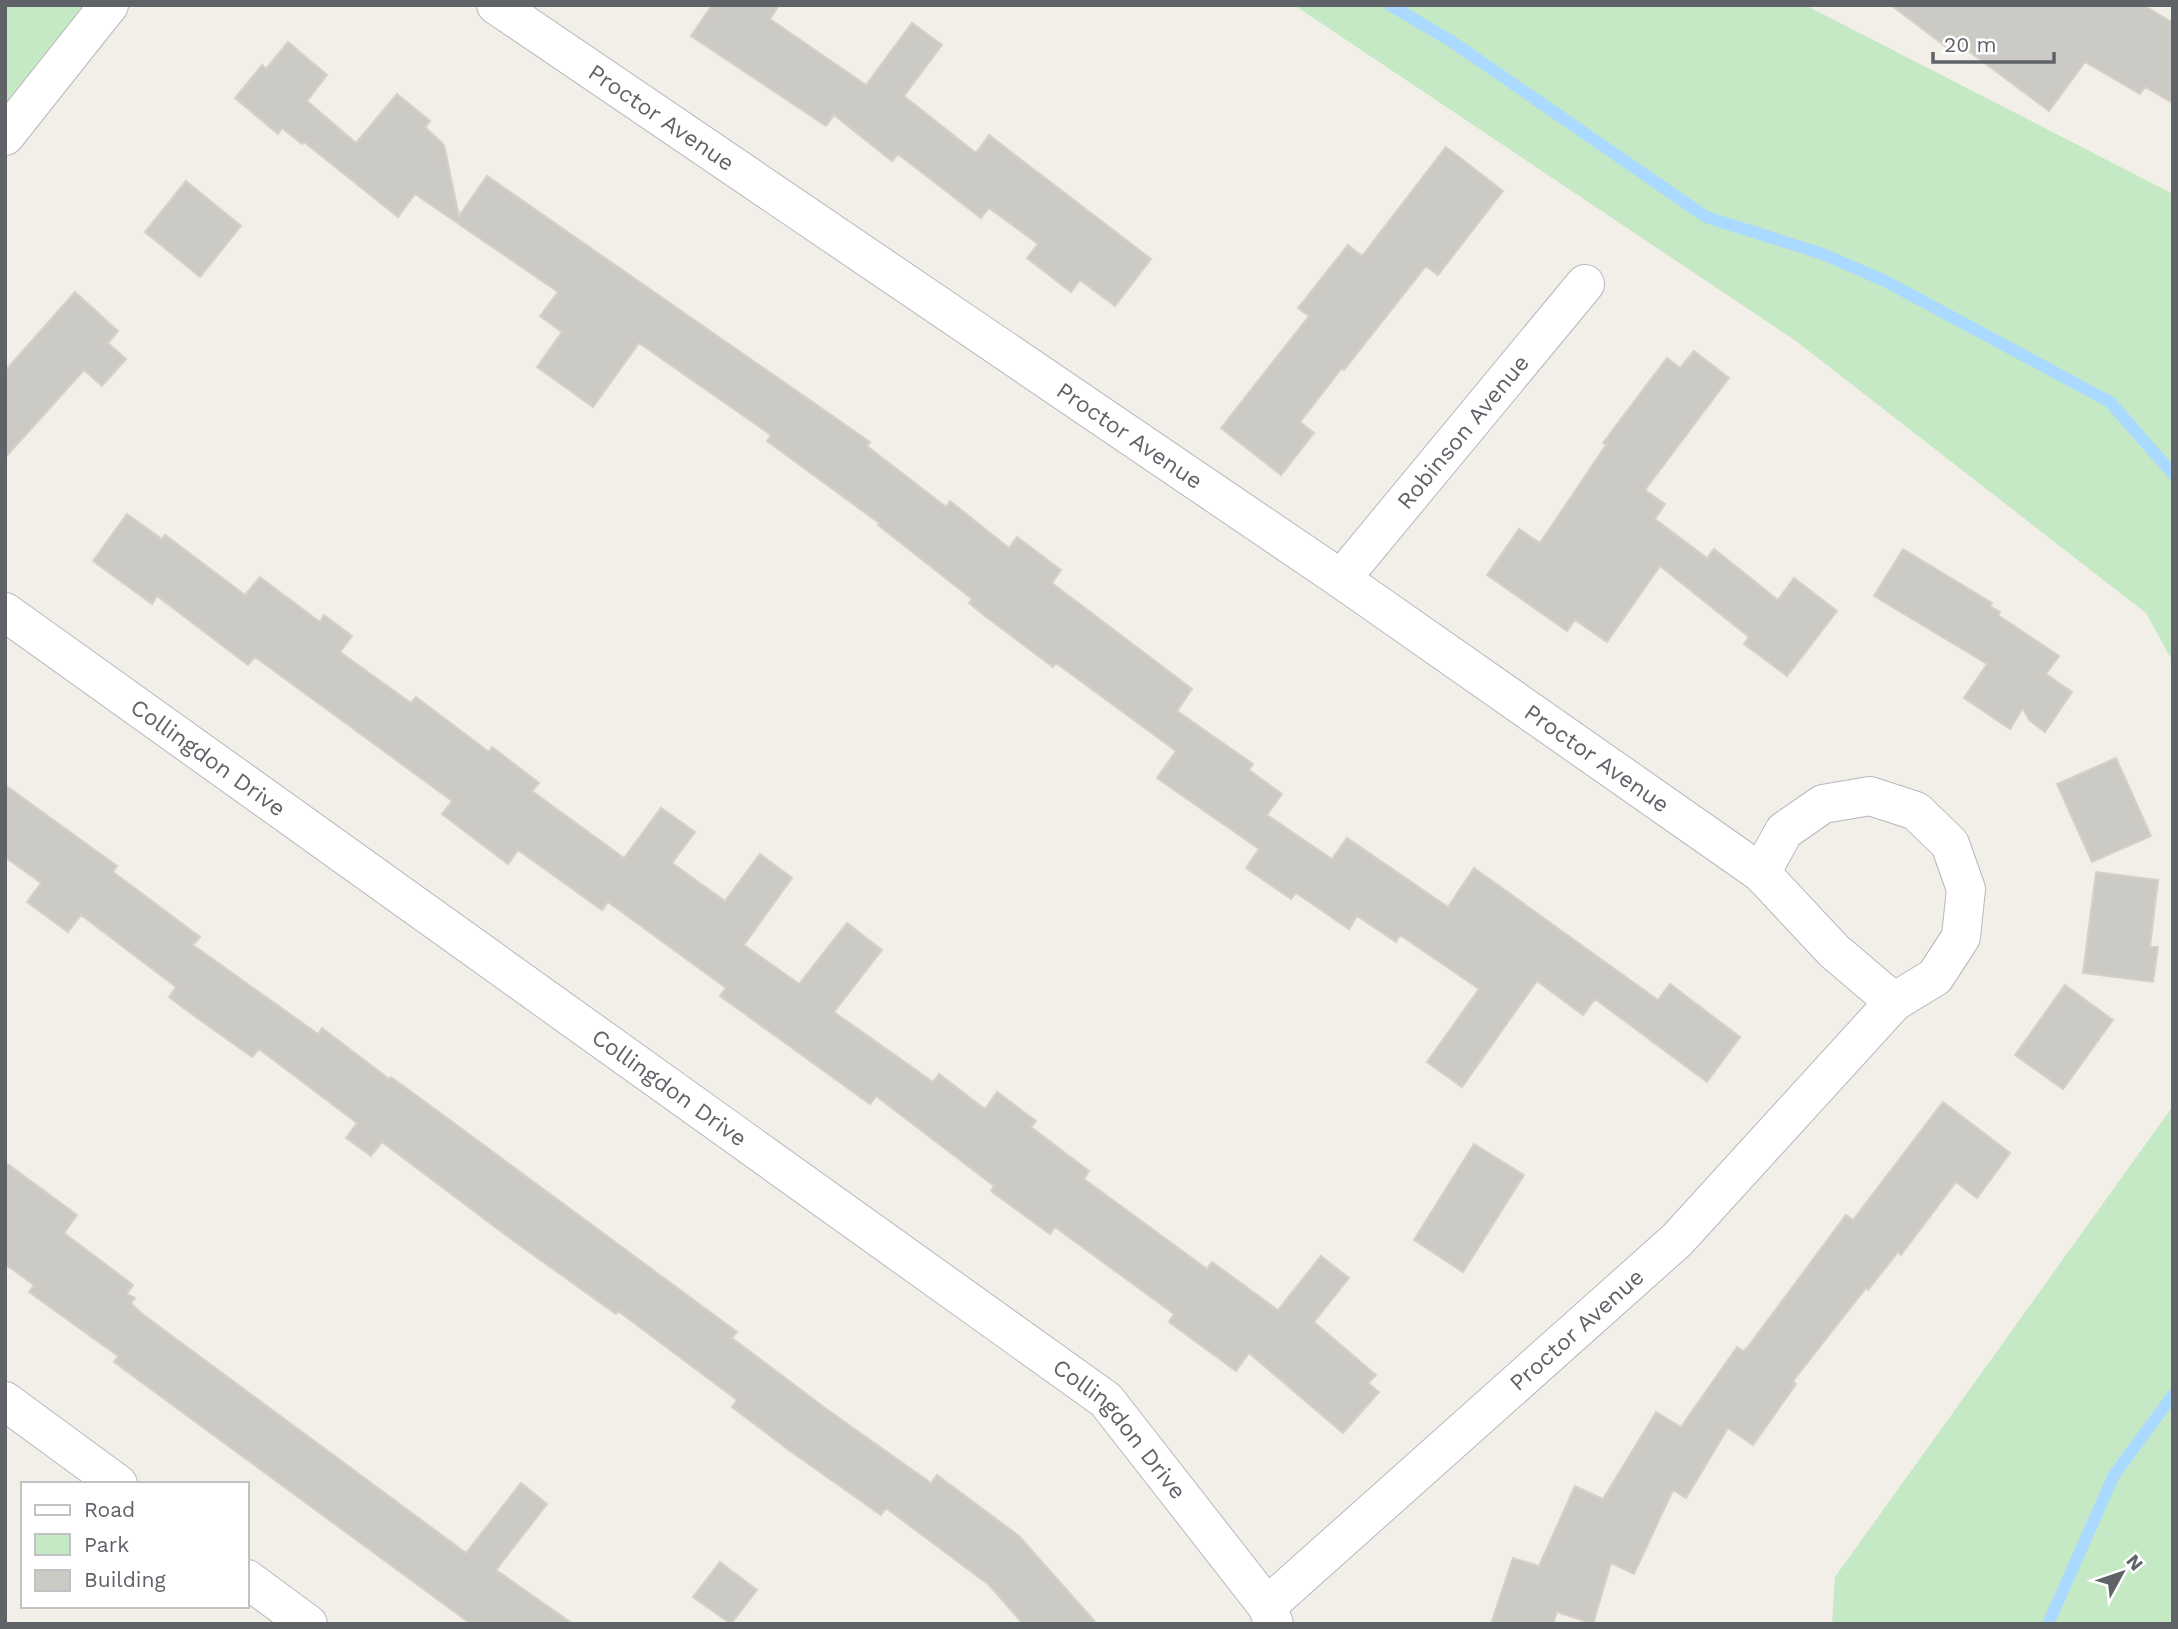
<svg xmlns="http://www.w3.org/2000/svg" width="2178" height="1629" viewBox="0 0 2178 1629" font-family="'Work Sans',sans-serif">
<style>
.green{fill:#c5e8c5}
.lines{fill:none;stroke-linecap:round;stroke-linejoin:round}
.stream{stroke:#aadaff;stroke-width:12}
.building{fill:#cccac5;stroke:#d6d1c6;stroke-width:2}
.street-casing{stroke:#b5b8bc;stroke-width:40}
.street{stroke:#fff;stroke-width:38}
.labels{text-anchor:middle;stroke-width:7;stroke-linejoin:round;paint-order:stroke}
.street-label{font-size:23px;fill:#5f6368;stroke:#fff}
</style>
<rect width="100%" height="100%" fill="#f1efe8"/>
<path class="green" d="M 5,5 L 108,5 L 5,135 Z
M 1294,5 L 1805,5 L 2173,194 L 2173,662 L 2146,613 L 1796,341 Z
M 2173,1106 L 2173,1624 L 1832,1624 L 1835,1577 Z"/>
<g class="lines">
<path class="stream" d="M 1390,5 L 1451,41 L 1706,217 L 1823,254 L 1885,281 L 2110,402 L 2173,474
M 2048,1624 L 2114,1475 L 2173,1395"/>
</g>
<path class="building" d="M 712,5 L 779,5 L 770,19 L 866,85 L 912,23 L 942,45 L 904,96 L 976,153 L 989,135 L 1151,259 L 1115,306 L 1080,280 L 1071,292 L 1027,258 L 1038,244 L 989,208 L 981,218 L 898,154 L 892,161 L 834,115 L 826,126 L 691,36 Z
M 1891,5 L 2143,5 L 2173,23 L 2173,103 L 2145,87 L 2140,94 L 2085,62 L 2049,111 L 1955,41 L 1949,49 Z
M 288,42 L 327,75 L 307,101 L 356,143 L 397,94 L 430,121 L 425,127 L 444,145 L 459,216 L 487,176 L 870,442 L 867,446 L 946,507 L 950,501 L 1009,548 L 1017,537 L 1061,570 L 1052,583 L 1192,689 L 1177,711 L 1253,764 L 1249,770 L 1282,794 L 1267,815 L 1332,859 L 1347,838 L 1448,907 L 1474,868 L 1658,1000 L 1670,984 L 1740,1037 L 1707,1082 L 1595,999 L 1583,1015 L 1537,981 L 1462,1087 L 1427,1062 L 1479,989 L 1400,935 L 1396,942 L 1357,916 L 1349,929 L 1296,893 L 1291,899 L 1246,868 L 1259,849 L 1157,778 L 1176,751 L 1056,663 L 1053,667 L 985,616 L 969,603 L 972,599 L 878,525 L 879,523 L 767,441 L 771,435 L 639,343 L 593,407 L 537,367 L 562,332 L 540,316 L 558,292 L 415,194 L 398,217 L 304,142 L 302,144 L 282,128 L 278,134 L 235,98 L 262,65 L 266,69 Z
M 1446,147 L 1503,191 L 1438,275 L 1426,266 L 1344,370 L 1342,368 L 1300,422 L 1314,433 L 1281,475 L 1221,428 L 1309,316 L 1298,308 L 1348,245 L 1362,256 Z
M 186,181 L 241,226 L 200,277 L 145,232 Z
M 75,292 L 118,331 L 108,343 L 126,359 L 102,386 L 84,370 L 5,458 L 5,371 Z
M 1694,351 L 1729,378 L 1645,490 L 1665,504 L 1655,519 L 1707,558 L 1714,549 L 1778,600 L 1794,578 L 1837,611 L 1787,676 L 1744,644 L 1749,637 L 1660,566 L 1607,642 L 1575,620 L 1567,631 L 1487,575 L 1519,529 L 1540,543 L 1606,445 L 1603,443 L 1667,358 L 1680,368 Z
M 127,514 L 162,539 L 165,535 L 245,595 L 260,577 L 320,622 L 324,615 L 352,636 L 340,652 L 411,703 L 416,697 L 489,752 L 492,747 L 539,783 L 532,791 L 624,858 L 661,808 L 695,832 L 672,863 L 725,901 L 760,854 L 792,878 L 744,945 L 799,984 L 847,923 L 882,950 L 834,1012 L 933,1082 L 939,1074 L 985,1109 L 997,1092 L 1036,1121 L 1031,1127 L 1089,1171 L 1084,1179 L 1207,1269 L 1212,1262 L 1278,1310 L 1321,1256 L 1349,1278 L 1314,1322 L 1376,1375 L 1368,1383 L 1379,1392 L 1343,1433 L 1249,1353 L 1236,1371 L 1169,1322 L 1174,1314 L 1055,1227 L 1050,1234 L 991,1191 L 994,1186 L 876,1096 L 870,1104 L 720,996 L 726,988 L 608,902 L 602,910 L 518,850 L 508,864 L 442,814 L 452,801 L 351,727 L 255,657 L 248,665 L 157,596 L 152,604 L 93,561 Z
M 1903,549 L 1992,603 L 1990,606 L 2000,612 L 1998,615 L 2059,656 L 2046,674 L 2072,692 L 2045,732 L 2029,720 L 2023,708 L 2010,729 L 1964,698 L 1987,664 L 1874,596 Z
M 2116,758 L 2151,836 L 2092,862 L 2057,784 Z
M 5,785 L 117,866 L 113,872 L 200,937 L 193,945 L 318,1034 L 322,1028 L 389,1079 L 391,1077 L 458,1126 L 737,1332 L 732,1338 L 825,1408 L 931,1483 L 937,1475 L 1019,1536 L 1097,1624 L 1023,1624 L 989,1585 L 886,1508 L 881,1515 L 790,1451 L 732,1407 L 737,1400 L 618,1311 L 616,1314 L 511,1239 L 382,1142 L 371,1156 L 346,1138 L 357,1123 L 259,1049 L 252,1057 L 186,1010 L 169,997 L 176,987 L 81,915 L 68,932 L 27,902 L 41,883 L 5,857 Z
M 2096,872 L 2158,880 L 2150,947 L 2158,947 L 2153,982 L 2083,973 Z
M 2065,985 L 2113,1020 L 2063,1089 L 2015,1055 Z
M 1943,1102 L 2010,1153 L 1977,1198 L 1956,1182 L 1901,1255 L 1898,1252 L 1868,1290 L 1866,1288 L 1793,1381 L 1796,1384 L 1753,1445 L 1728,1428 L 1686,1498 L 1673,1490 L 1634,1574 L 1611,1563 L 1593,1624 L 1557,1612 L 1553,1624 L 1491,1624 L 1513,1558 L 1539,1566 L 1575,1486 L 1603,1499 L 1656,1412 L 1681,1427 L 1737,1347 L 1743,1351 L 1747,1348 L 1846,1215 L 1853,1220 Z
M 1474,1144 L 1524,1175 L 1463,1272 L 1414,1240 Z
M 5,1162 L 77,1215 L 64,1233 L 133,1285 L 127,1294 L 135,1298 L 131,1303 L 141,1313 L 466,1553 L 521,1483 L 547,1504 L 496,1570 L 573,1624 L 471,1624 L 114,1362 L 118,1356 L 29,1292 L 34,1285 L 5,1264 Z
M 720,1562 L 757,1590 L 731,1624 L 693,1597 Z"/>
<g class="lines">
<defs>
<g id="street">
<path id="s1" d="M 496,5 L 1341,579 L 1761,873 L 1834,951 L 1894,1002"/>
<path d="M 5,136 L 109,5"/>
<path id="s2" d="M 1341,579 L 1585,284"/>
<path id="s3" d="M 5,612 L 1106,1400 L 1267,1606 L 1274,1624"/>
<path d="M 5,1401 L 118,1484"/>
<path d="M 247,1579 L 308,1624"/>
<path id="s4" d="M 1267,1606 L 1677,1240 L 1894,1002 L 1935,977 L 1961,937 L 1966,889 L 1950,844 L 1916,811 L 1870,796 L 1823,804 L 1784,831 L 1761,873"/>
</g>
</defs>
<use href="#street" class="street-casing"/>
<use href="#street" class="street"/>
</g>
<g class="labels">
<g class="street-label">
<text dy="8" stroke="none"><textPath href="#s1" startOffset="200">Proctor Avenue</textPath></text>
<text dy="8" stroke="none"><textPath href="#s2" startOffset="191">Robinson Avenue</textPath></text>
<text dy="8" stroke="none"><textPath href="#s1" startOffset="766">Proctor Avenue</textPath></text>
<text dy="8" stroke="none"><textPath href="#s3" startOffset="250">Collingdon Drive</textPath></text>
<text dy="8" stroke="none"><textPath href="#s1" startOffset="1334">Proctor Avenue</textPath></text>
<text dy="8" stroke="none"><textPath href="#s3" startOffset="817">Collingdon Drive</textPath></text>
<text dy="8" stroke="none"><textPath href="#s4" startOffset="415">Proctor Avenue</textPath></text>
<text dy="8" stroke="none"><textPath href="#s3" startOffset="1384">Collingdon Drive</textPath></text>
</g>
</g>
<rect width="2178" height="1629" fill="none" stroke="#5f6368" stroke-width="14"/>
<rect x="21" y="1482" width="228" height="126" fill="#ffffff" stroke="#bfc1c3" stroke-width="2"/>
<rect x="35" y="1505" width="35" height="10" fill="#ffffff" stroke="#bfc1c3" stroke-width="2"/>
<text x="84" y="1517" font-size="21" fill="#5f6368">Road</text>
<rect x="35" y="1534" width="35" height="21" fill="#c5e8c5" stroke="#bfc1c3" stroke-width="2"/>
<text x="84" y="1552" font-size="21" fill="#5f6368">Park</text>
<rect x="35" y="1570" width="35" height="21" fill="#cccac5" stroke="#bfc1c3" stroke-width="2"/>
<text x="84" y="1587" font-size="21" fill="#5f6368">Building</text>
<g transform="translate(2122 1573) rotate(50)" stroke="#ffffff" stroke-width="5" paint-order="stroke">
<path d="M0-5L12 26L0 18L-12 26Z" fill="#5f6368"/>
<text y="-10" font-size="19" font-weight="bold" text-anchor="middle" fill="#5f6368">N</text>
</g>
<path d="M1933 52v10h121v-10" fill="none" stroke="#5f6368" stroke-width="3.5"/>
<text x="1944" y="52" font-size="21" fill="#5f6368" stroke="#ffffff" stroke-width="5" paint-order="stroke">20 m</text>
</svg>
